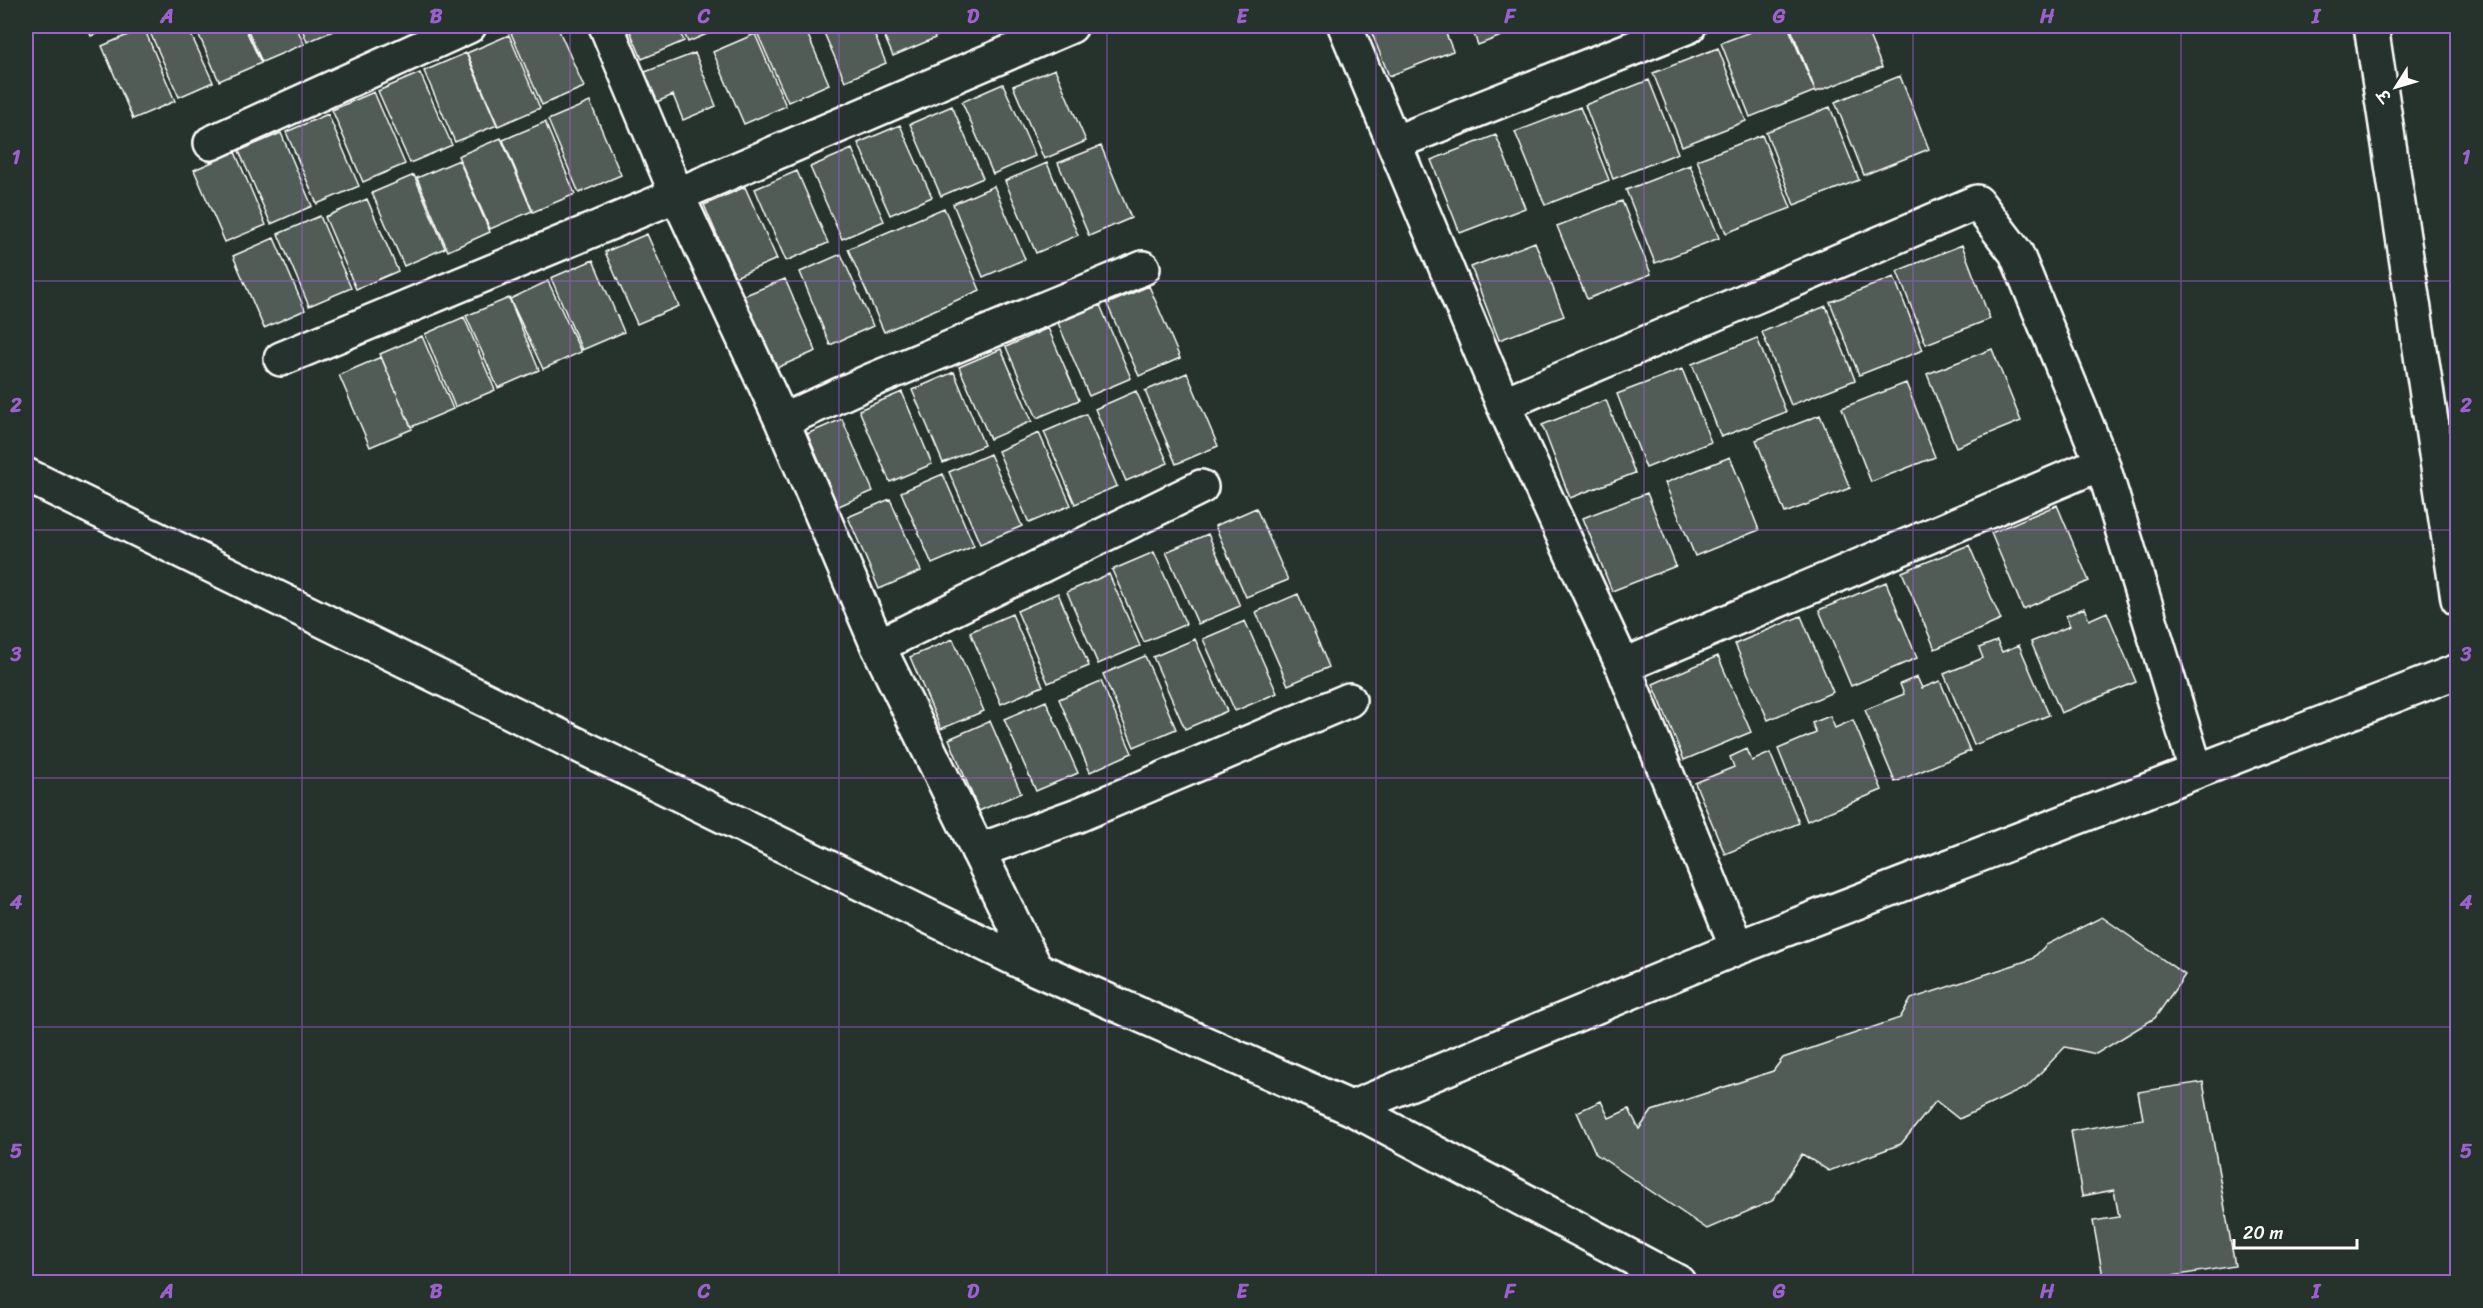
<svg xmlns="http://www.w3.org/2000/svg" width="2483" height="1308" viewBox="0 0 2483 1308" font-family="Sriracha,'Playpen Sans Deva',sans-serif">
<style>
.building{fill:#515c57;stroke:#fff;stroke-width:1.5}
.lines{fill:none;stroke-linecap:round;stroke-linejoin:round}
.minor-casing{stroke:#fff;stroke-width:38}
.minor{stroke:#26332d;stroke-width:33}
.grid{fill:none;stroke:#9c61cf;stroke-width:1.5;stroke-opacity:0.55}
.neatline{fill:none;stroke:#9c61cf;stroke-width:2}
.grid-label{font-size:20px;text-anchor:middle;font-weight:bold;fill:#9c61cf}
</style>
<rect width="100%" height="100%" fill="#26332d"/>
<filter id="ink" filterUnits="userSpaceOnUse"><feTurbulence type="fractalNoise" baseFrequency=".0167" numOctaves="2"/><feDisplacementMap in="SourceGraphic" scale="12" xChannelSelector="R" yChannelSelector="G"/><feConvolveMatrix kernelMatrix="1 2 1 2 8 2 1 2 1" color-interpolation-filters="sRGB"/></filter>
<g filter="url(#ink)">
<path class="building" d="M 87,26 L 116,26 L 91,36 Z
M 153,26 L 187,26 L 213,82 L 179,97 L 148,28 Z
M 195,26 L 244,26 L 261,63 L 219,81 Z
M 246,26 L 296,26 L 304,44 L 262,62 Z
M 301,26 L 336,26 L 338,29 L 307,42 Z
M 529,26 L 557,26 L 584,87 L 542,105 L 511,33 Z
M 628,26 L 677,26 L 684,41 L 642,59 Z
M 681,26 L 726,26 L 688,42 Z
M 768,26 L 804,26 L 829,84 L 788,102 L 756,30 Z
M 821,26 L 871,26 L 886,63 L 845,81 Z
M 880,26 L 930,26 L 935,38 L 893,56 Z
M 932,26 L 960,26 L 937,36 Z
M 1369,26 L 1443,26 L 1453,51 L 1389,76 Z
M 1471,26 L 1527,26 L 1478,45 Z
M 1766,26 L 1788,26 L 1815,91 L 1750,117 L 1721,43 Z
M 1790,26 L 1865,26 L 1882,67 L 1816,92 Z
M 144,28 L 175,101 L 133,119 L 102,46 Z
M 755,34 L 786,106 L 744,124 L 713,52 Z
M 509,35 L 540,108 L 498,126 L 467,53 Z
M 1718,48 L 1746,121 L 1682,146 L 1653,73 Z
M 466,53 L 497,125 L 455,142 L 424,71 Z
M 695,53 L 716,106 L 683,120 L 673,95 L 652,104 L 640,74 Z
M 1055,69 L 1086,141 L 1044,159 L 1013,86 Z
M 420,73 L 452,145 L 410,163 L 378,91 Z
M 1900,76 L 1929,149 L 1864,175 L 1835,102 Z
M 1649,80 L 1678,153 L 1613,179 L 1585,105 Z
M 1003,84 L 1035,156 L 993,174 L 962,102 Z
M 374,92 L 405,164 L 363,182 L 332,110 Z
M 590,102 L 621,175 L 579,193 L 548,120 Z
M 952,106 L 983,178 L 941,196 L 910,124 Z
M 1580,107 L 1609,180 L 1545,205 L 1515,132 Z
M 1830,107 L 1859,180 L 1794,205 L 1766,132 Z
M 328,114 L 359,186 L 317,204 L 286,132 Z
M 545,122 L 575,194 L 533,212 L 503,140 Z
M 900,125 L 932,197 L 890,215 L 858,143 Z
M 281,133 L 312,206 L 271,224 L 239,151 Z
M 1496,135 L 1525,208 L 1460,233 L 1431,160 Z
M 1762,135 L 1791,208 L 1726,233 L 1697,160 Z
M 501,138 L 532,211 L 490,229 L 458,156 Z
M 1101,146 L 1131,218 L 1089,236 L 1058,163 Z
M 852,149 L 884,221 L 842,239 L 810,167 Z
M 235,152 L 266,225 L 225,242 L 194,170 Z
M 459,160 L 490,232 L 448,251 L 417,178 Z
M 1047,163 L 1078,235 L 1036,253 L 1005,181 Z
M 1690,165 L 1719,238 L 1655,263 L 1626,190 Z
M 797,171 L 828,243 L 786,261 L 755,189 Z
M 414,175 L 445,248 L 404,266 L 372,193 Z
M 994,186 L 1025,259 L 983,277 L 953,204 Z
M 745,187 L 777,259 L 735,277 L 704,205 Z
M 367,199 L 398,271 L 356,289 L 325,217 Z
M 1622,201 L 1651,274 L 1587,299 L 1557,226 Z
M 944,208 L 980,290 L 884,332 L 848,249 Z
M 320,216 L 351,288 L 309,306 L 278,234 Z
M 647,234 L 679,306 L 637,324 L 605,252 Z
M 274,238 L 305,310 L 264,328 L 233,256 Z
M 1535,242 L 1564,316 L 1499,340 L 1471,267 Z
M 1962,245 L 1990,319 L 1926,344 L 1897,271 Z
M 841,254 L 873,326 L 830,345 L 800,272 Z
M 593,260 L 624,332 L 582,350 L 551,278 Z
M 1894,277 L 1923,350 L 1859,375 L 1830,302 Z
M 785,279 L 816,351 L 774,369 L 743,296 Z
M 548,281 L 581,352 L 543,369 L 510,299 Z
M 1149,286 L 1180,358 L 1139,376 L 1107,304 Z
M 509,298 L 539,370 L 498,388 L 466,316 Z
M 1100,305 L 1131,378 L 1089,396 L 1058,323 Z
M 1826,306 L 1855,380 L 1791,405 L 1762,332 Z
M 464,317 L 495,390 L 455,407 L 425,334 Z
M 1048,328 L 1079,400 L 1037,418 L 1006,347 Z
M 422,336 L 453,409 L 411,427 L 380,354 Z
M 1757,338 L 1786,412 L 1721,437 L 1692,364 Z
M 1001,349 L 1032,421 L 990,439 L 959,367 Z
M 1992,349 L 2021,421 L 1956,447 L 1927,374 Z
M 381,357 L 412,429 L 370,447 L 339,375 Z
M 1682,369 L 1711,442 L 1646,468 L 1617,394 Z
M 954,372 L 984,445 L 943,463 L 912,390 Z
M 1187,373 L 1218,446 L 1176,464 L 1145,391 Z
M 1906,383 L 1935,457 L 1871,482 L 1842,408 Z
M 1136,391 L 1168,463 L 1126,481 L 1095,409 Z
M 902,392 L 932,464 L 890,482 L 859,410 Z
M 1606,400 L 1635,473 L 1570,498 L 1542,425 Z
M 1086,414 L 1117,486 L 1075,504 L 1044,432 Z
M 1820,415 L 1850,488 L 1785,513 L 1756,440 Z
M 842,419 L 873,491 L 832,509 L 800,437 Z
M 1039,433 L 1071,505 L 1029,523 L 998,451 Z
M 990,454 L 1022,526 L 980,544 L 949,472 Z
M 1730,457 L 1759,530 L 1695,556 L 1665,483 Z
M 943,474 L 974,546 L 932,564 L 901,492 Z
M 1647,493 L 1676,566 L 1612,591 L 1583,518 Z
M 890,499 L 921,571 L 879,589 L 848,517 Z
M 2057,505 L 2089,581 L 2023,609 L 1991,533 Z
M 1256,508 L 1288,580 L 1246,597 L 1215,526 Z
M 1208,534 L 1240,606 L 1198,624 L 1166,552 Z
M 1969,545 L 2001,620 L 1935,649 L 1902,572 Z
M 1154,552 L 1186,624 L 1144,642 L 1112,570 Z
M 1109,574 L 1140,646 L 1098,664 L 1067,592 Z
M 1886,582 L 1917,658 L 1851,686 L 1819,610 Z
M 1058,593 L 1089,666 L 1048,683 L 1017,611 Z
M 1298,594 L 1329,667 L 1288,685 L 1256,612 Z
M 2084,608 L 2089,620 L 2107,612 L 2136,682 L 2061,713 L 2031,642 L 2070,626 L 2066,616 Z
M 1012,614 L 1043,686 L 1001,704 L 970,632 Z
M 1801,616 L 1833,692 L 1768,720 L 1735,644 Z
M 1245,621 L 1277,693 L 1235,711 L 1203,639 Z
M 953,639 L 984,711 L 941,729 L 910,657 Z
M 1195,639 L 1227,711 L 1185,729 L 1153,657 Z
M 1997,641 L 2002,652 L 2019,645 L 2049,715 L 1974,745 L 1944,674 L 1983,658 L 1979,648 Z
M 1145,656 L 1176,729 L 1134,747 L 1103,674 Z
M 1718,656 L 1751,732 L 1684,760 L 1653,684 Z
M 1917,677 L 1922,688 L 1940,681 L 1970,751 L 1895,782 L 1865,710 L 1904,694 L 1900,684 Z
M 1101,681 L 1132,753 L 1090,772 L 1059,699 Z
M 1046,701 L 1078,773 L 1036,791 L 1004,719 Z
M 1830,716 L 1835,728 L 1853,720 L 1882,790 L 1807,821 L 1778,749 L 1816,733 L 1812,723 Z
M 990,721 L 1021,793 L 979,811 L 949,739 Z
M 1747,749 L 1752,761 L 1770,753 L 1799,823 L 1725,854 L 1695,783 L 1734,767 L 1730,757 Z
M 2102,917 L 2185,975 L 2155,1018 L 2096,1054 L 2065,1047 L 2027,1087 L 1959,1119 L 1936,1101 L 1901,1144 L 1829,1171 L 1802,1154 L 1772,1201 L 1707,1229 L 1596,1154 L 1577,1112 L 1601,1101 L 1609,1118 L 1629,1109 L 1639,1129 L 1652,1111 L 1773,1071 L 1783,1058 L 1900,1018 L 1911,999 L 2032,959 L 2046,945 Z
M 2203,1082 L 2235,1266 L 2153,1279 L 2154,1282 L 2104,1282 L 2093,1221 L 2119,1217 L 2114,1190 L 2082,1196 L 2071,1131 L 2143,1119 L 2138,1092 Z"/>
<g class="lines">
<defs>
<path id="minor" d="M 606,26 L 677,195 L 782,421 L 878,646 L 1036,969
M 1345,26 L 1503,404 L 1623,666 L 1737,948
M 2371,26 L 2458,599
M 211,143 L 469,26
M 1394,143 L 1689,26
M 281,359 L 677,195 L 1071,26
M 1503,404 L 1977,202 L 2016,253 L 2102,463 L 1623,666
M 782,421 L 870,381 L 1143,268
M 2102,463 L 2196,770
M 26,475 L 1036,969 L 1351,1108 L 1678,1282
M 878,646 L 1201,487
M 978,851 L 1078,815 L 1349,700
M 1351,1108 L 1737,948 L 2458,671"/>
</defs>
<use href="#minor" class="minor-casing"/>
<use href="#minor" class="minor"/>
</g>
</g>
<path class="grid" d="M 302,26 L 302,1282M 570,26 L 570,1282M 839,26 L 839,1282M 1107,26 L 1107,1282M 1376,26 L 1376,1282M 1644,26 L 1644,1282M 1913,26 L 1913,1282M 2181,26 L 2181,1282M 26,281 L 2458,281M 26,530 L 2458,530M 26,778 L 2458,778M 26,1027 L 2458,1027"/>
<rect width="2483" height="1308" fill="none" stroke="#26332d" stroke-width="66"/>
<g transform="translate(2396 87) rotate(233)" stroke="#26332d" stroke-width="4.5" paint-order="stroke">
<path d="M0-4.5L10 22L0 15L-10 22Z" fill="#ffffff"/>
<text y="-9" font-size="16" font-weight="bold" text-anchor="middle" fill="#ffffff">उ</text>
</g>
<path d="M2234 1239v9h123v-9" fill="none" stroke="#ffffff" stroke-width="3"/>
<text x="2243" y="1239" font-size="18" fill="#ffffff" stroke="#26332d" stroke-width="4.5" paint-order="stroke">20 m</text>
<rect x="33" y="33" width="2417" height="1242" class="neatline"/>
<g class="grid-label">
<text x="167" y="23">A</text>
<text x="436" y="23">B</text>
<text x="704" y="23">C</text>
<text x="973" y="23">D</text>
<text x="1242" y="23">E</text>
<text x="1510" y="23">F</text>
<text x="1779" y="23">G</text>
<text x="2047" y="23">H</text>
<text x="2316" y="23">I</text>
<text x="16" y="164">1</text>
<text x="2466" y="164">1</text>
<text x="16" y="412">2</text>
<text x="2466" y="412">2</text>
<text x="16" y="661">3</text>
<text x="2466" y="661">3</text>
<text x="16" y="909">4</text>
<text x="2466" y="909">4</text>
<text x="16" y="1158">5</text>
<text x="2466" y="1158">5</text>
<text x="167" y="1298">A</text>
<text x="436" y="1298">B</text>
<text x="704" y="1298">C</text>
<text x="973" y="1298">D</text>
<text x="1242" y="1298">E</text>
<text x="1510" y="1298">F</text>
<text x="1779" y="1298">G</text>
<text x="2047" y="1298">H</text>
<text x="2316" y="1298">I</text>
</g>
</svg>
